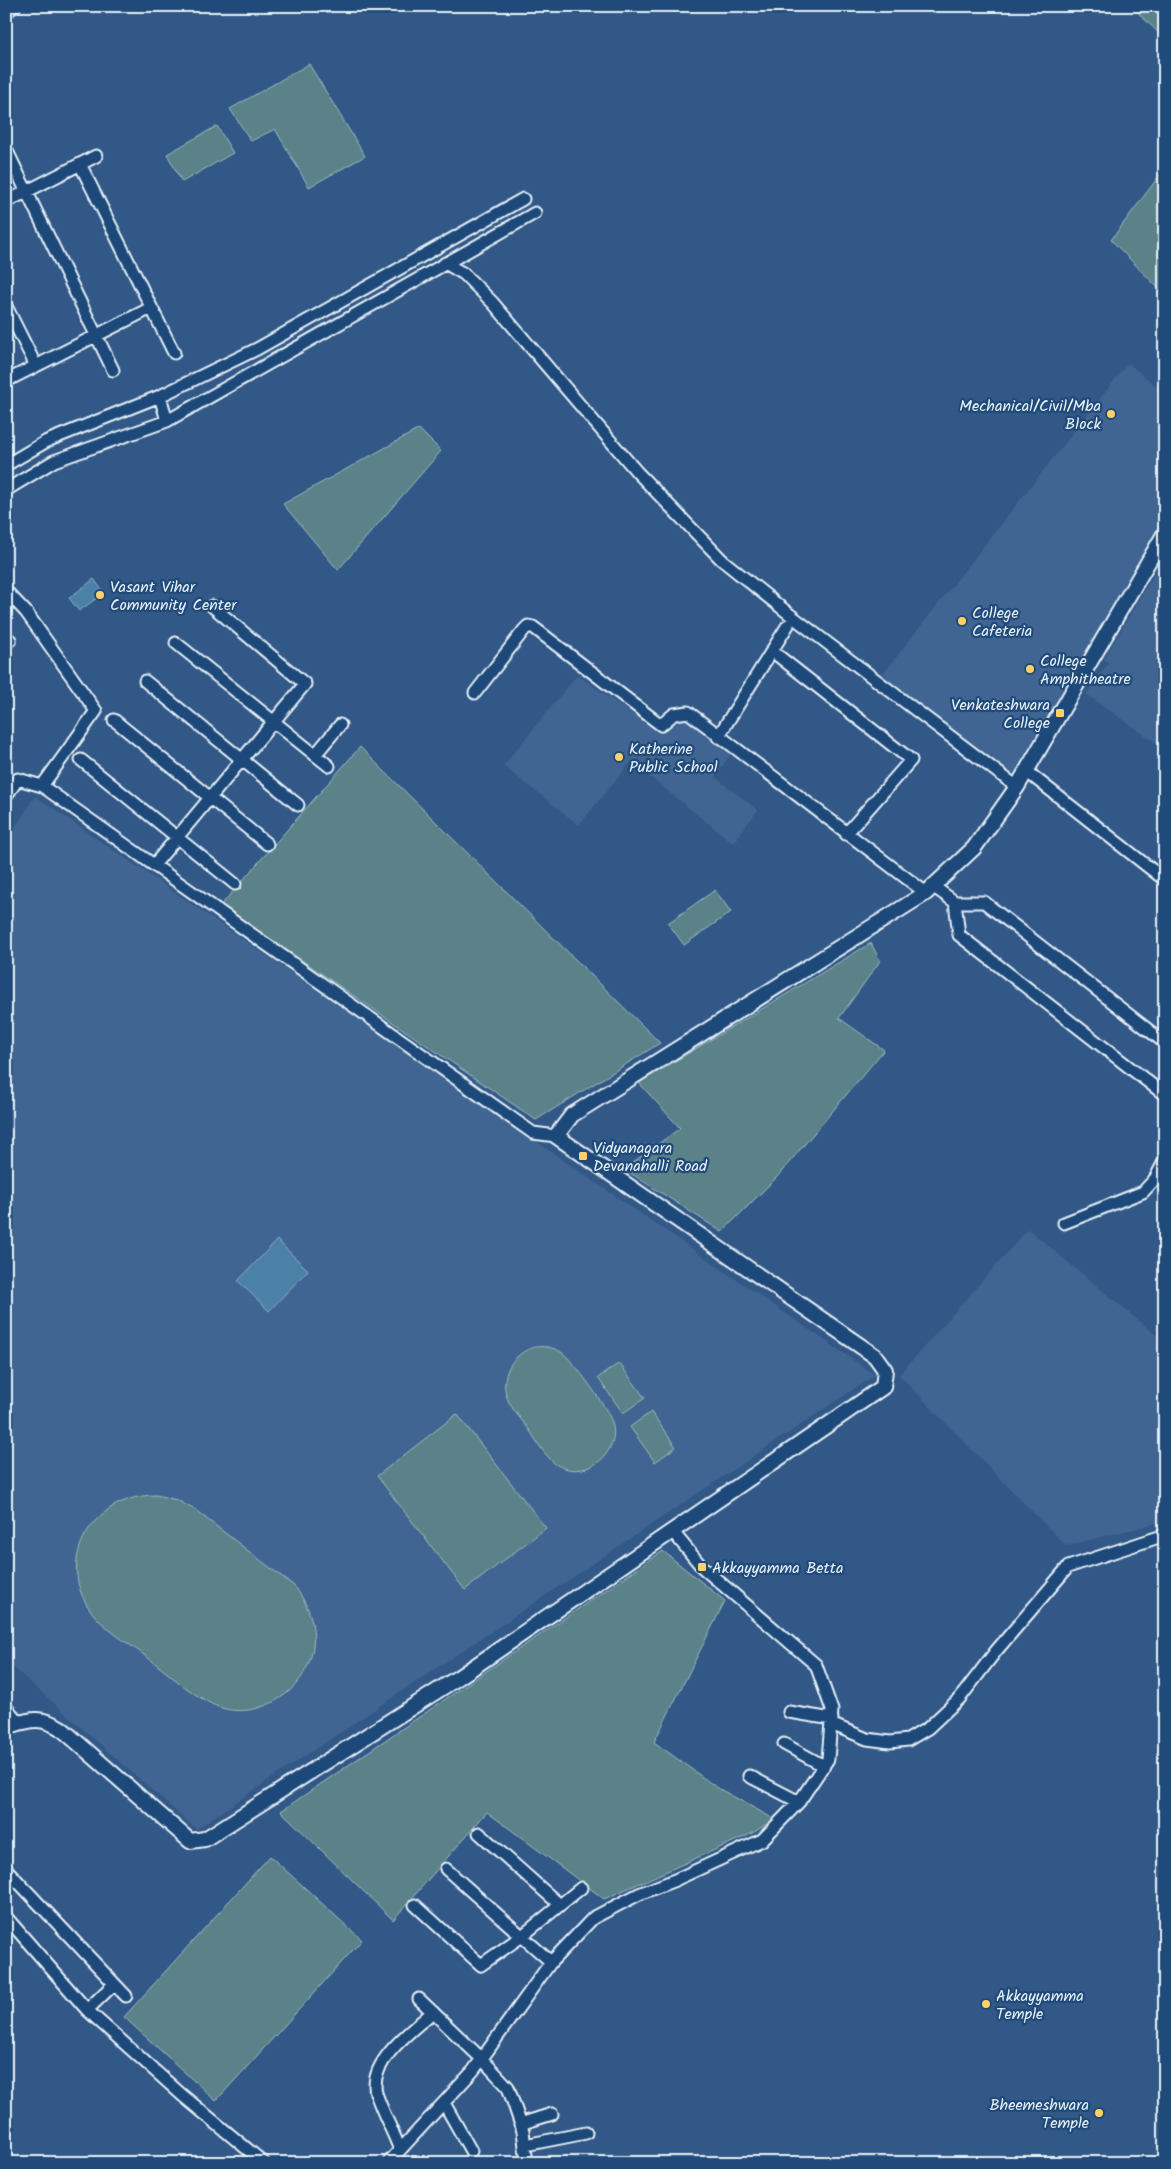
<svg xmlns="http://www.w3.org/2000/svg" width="1171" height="2169" viewBox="0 0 1171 2169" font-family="Kalam,sans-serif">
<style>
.built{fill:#406592}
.green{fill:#5a8288;stroke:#a1bac0}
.water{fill:#4c81a6;stroke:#8aaec7}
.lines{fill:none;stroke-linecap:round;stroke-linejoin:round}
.minor-casing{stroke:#e8f1f8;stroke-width:15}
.major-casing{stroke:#e8f1f8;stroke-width:18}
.minor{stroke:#1f4a7a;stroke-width:11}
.major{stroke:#1f4a7a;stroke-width:14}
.poi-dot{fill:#ffd166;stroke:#1f4a7a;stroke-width:2}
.labels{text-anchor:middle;stroke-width:4.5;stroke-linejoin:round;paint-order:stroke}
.poi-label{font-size:16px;fill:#e8f1f8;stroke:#1f4a7a;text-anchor:start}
</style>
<rect width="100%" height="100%" fill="#315887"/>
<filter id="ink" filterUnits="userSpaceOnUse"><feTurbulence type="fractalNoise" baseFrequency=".02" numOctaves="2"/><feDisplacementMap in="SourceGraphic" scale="10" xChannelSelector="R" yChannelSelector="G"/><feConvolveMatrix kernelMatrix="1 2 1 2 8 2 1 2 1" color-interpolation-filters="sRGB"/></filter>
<g filter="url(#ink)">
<path class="built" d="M 1128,363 L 1165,393 L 1165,524 L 1012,776 L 879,679 Z
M 1154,574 L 1165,582 L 1165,749 L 1086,694 L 1109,663 L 1104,659 Z
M 577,675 L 660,733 L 686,717 L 732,752 L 715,777 L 758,810 L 733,843 L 631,762 L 579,825 L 503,766 Z
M 35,796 L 875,1375 L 196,1829 L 6,1661 L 6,841 Z
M 1028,1229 L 1156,1335 L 1165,1324 L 1165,1521 L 1066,1546 L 899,1375 Z"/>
<path class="green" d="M 1138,6 L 1165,6 L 1165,39 L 1135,10 Z
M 309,64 L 365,156 L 309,187 L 275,129 L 251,141 L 230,109 Z
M 217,126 L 233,153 L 182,182 L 167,154 Z
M 1165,168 L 1165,295 L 1111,240 Z
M 419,429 L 441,451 L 338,570 L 283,504 Z
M 360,747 L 660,1043 L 536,1120 L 221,905 Z
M 715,890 L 731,912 L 684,945 L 668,923 Z
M 871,943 L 880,961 L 839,1018 L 884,1050 L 777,1177 L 722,1232 L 624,1169 L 680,1128 L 639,1083 Z
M 535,1347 C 544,1346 553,1347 561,1352 C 572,1358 608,1409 612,1422 C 615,1431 614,1442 608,1451 C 597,1471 566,1477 550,1459 C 542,1451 536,1440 530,1431 C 523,1421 513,1411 508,1400 C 498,1377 512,1353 535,1347 Z
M 619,1363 L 645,1398 L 623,1413 L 598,1378 Z
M 651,1412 L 676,1447 L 655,1462 L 630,1427 Z
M 457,1414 L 546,1528 L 465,1590 L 377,1476 Z
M 156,1495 L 177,1500 L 195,1510 L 294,1586 C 313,1609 320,1640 307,1667 C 291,1703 243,1723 208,1702 C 186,1690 167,1672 147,1657 C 127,1642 100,1627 87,1605 C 56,1552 98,1495 156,1495 Z
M 663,1551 L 725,1601 L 654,1742 L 716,1787 L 774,1819 L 753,1833 L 604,1899 L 487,1812 L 393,1920 L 281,1811 Z
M 270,1856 L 362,1940 L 216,2101 L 124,2017 Z"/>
<path class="water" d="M 94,579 L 104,593 L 79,611 L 69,598 Z
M 277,1240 L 308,1270 L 269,1311 L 238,1281 Z"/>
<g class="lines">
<defs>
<path id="minor" d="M 6,12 L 15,6
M 6,149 L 113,370
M 80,164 L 174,353
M 6,202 L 96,156
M 445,263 L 464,274 L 493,303 L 637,472 L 722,560 L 793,617 L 1017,787
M 6,306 L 36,366
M 6,381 L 151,308
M 160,396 L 167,421
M 6,465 L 47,441 L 160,396 L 257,349 L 523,199
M 6,490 L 54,461 L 167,421 L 535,213
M 1155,550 L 1165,557
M 6,591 L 26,612 L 96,711 L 42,786 L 533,1133 L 556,1136
M 6,643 L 10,640
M 176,643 L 329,766
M 772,651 L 911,760 L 846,834
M 145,681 L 298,805
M 475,693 L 524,630 L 528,626 L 533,627 L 661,725 L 674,714 L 688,712 L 926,893
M 114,720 L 267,844
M 718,737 L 788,625
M 315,755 L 340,725
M 81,760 L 235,884
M 1026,771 L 1165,880
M 6,796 L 18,779 L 42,786
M 154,865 L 305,684 L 212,606
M 934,887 L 955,902 L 984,902 L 1165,1043
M 955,902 L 959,935 L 1165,1095
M 1064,1223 L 1143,1192 L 1155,1179 L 1165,1160
M 6,1707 L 19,1723
M 789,1712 L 832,1719
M 831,1724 L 867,1739 L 890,1742 L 908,1740 L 928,1728 L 960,1698 L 996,1651 L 1068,1567 L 1165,1535
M 784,1744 L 824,1766
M 749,1776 L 799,1802
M 479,1833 L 560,1905
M 6,1869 L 126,1996
M 446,1869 L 551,1962
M 415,1905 L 481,1965 L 522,1936 L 581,1888
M 6,1917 L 87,2010 L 182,2095 L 264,2163
M 419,1999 L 482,2059 L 508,2087 L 523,2131 L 527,2163
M 87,2010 L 114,1984
M 444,2103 L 471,2151
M 520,2124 L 552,2114
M 525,2145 L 586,2133
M 400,2150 C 393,2131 382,2112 376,2093 C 368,2062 412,2030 433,2012
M 388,2163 L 473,2071 L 551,1962 L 593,1918 L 639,1894 L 675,1880 L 762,1840 L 799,1802 L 828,1759 L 832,1710 L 816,1665 L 702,1567 L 673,1532"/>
<path id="major" d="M 6,1727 C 30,1720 39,1715 62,1729 L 190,1841 L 205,1839 L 459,1677 L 883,1387 L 885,1370 L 875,1356 L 556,1136 L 572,1115 L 926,893 L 974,848 L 1017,787 L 1165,533"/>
</defs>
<use href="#minor" class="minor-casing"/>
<use href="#major" class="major-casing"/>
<use href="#minor" class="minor"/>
<use href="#major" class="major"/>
</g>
</g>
<g class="poi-dot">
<circle cx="1111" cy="414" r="5"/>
<circle cx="100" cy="595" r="5"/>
<circle cx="962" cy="621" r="5"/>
<circle cx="1030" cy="669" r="5"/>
<rect x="1055" y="708" width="10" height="10" rx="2.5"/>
<circle cx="619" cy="757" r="5"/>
<rect x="578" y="1151" width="10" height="10" rx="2.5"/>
<rect x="697" y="1562" width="10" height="10" rx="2.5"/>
<circle cx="986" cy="2004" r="5"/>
<circle cx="1099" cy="2113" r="5"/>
</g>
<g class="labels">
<g class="poi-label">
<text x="1101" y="411" text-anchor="end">Mechanical/Civil/Mba<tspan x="1101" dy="18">Block</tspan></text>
<text x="110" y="592">Vasant Vihar<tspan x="110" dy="18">Community Center</tspan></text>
<text x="972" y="618">College<tspan x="972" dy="18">Cafeteria</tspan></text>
<text x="1040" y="666">College<tspan x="1040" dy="18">Amphitheatre</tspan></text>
<text x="1050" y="710" text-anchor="end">Venkateshwara<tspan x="1050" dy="18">College</tspan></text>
<text x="629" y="754">Katherine<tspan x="629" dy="18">Public School</tspan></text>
<text x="593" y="1153">Vidyanagara<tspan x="593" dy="18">Devanahalli Road</tspan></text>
<text x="712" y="1573">Akkayyamma Betta</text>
<text x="996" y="2001">Akkayyamma<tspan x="996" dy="18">Temple</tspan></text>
<text x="1089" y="2110" text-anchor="end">Bheemeshwara<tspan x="1089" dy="18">Temple</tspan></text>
</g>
</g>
<rect width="1171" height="2169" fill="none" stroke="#1f4a7a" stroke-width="25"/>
<rect x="12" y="12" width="1146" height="2144" fill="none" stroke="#e8f1f8" stroke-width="2" filter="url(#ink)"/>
</svg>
